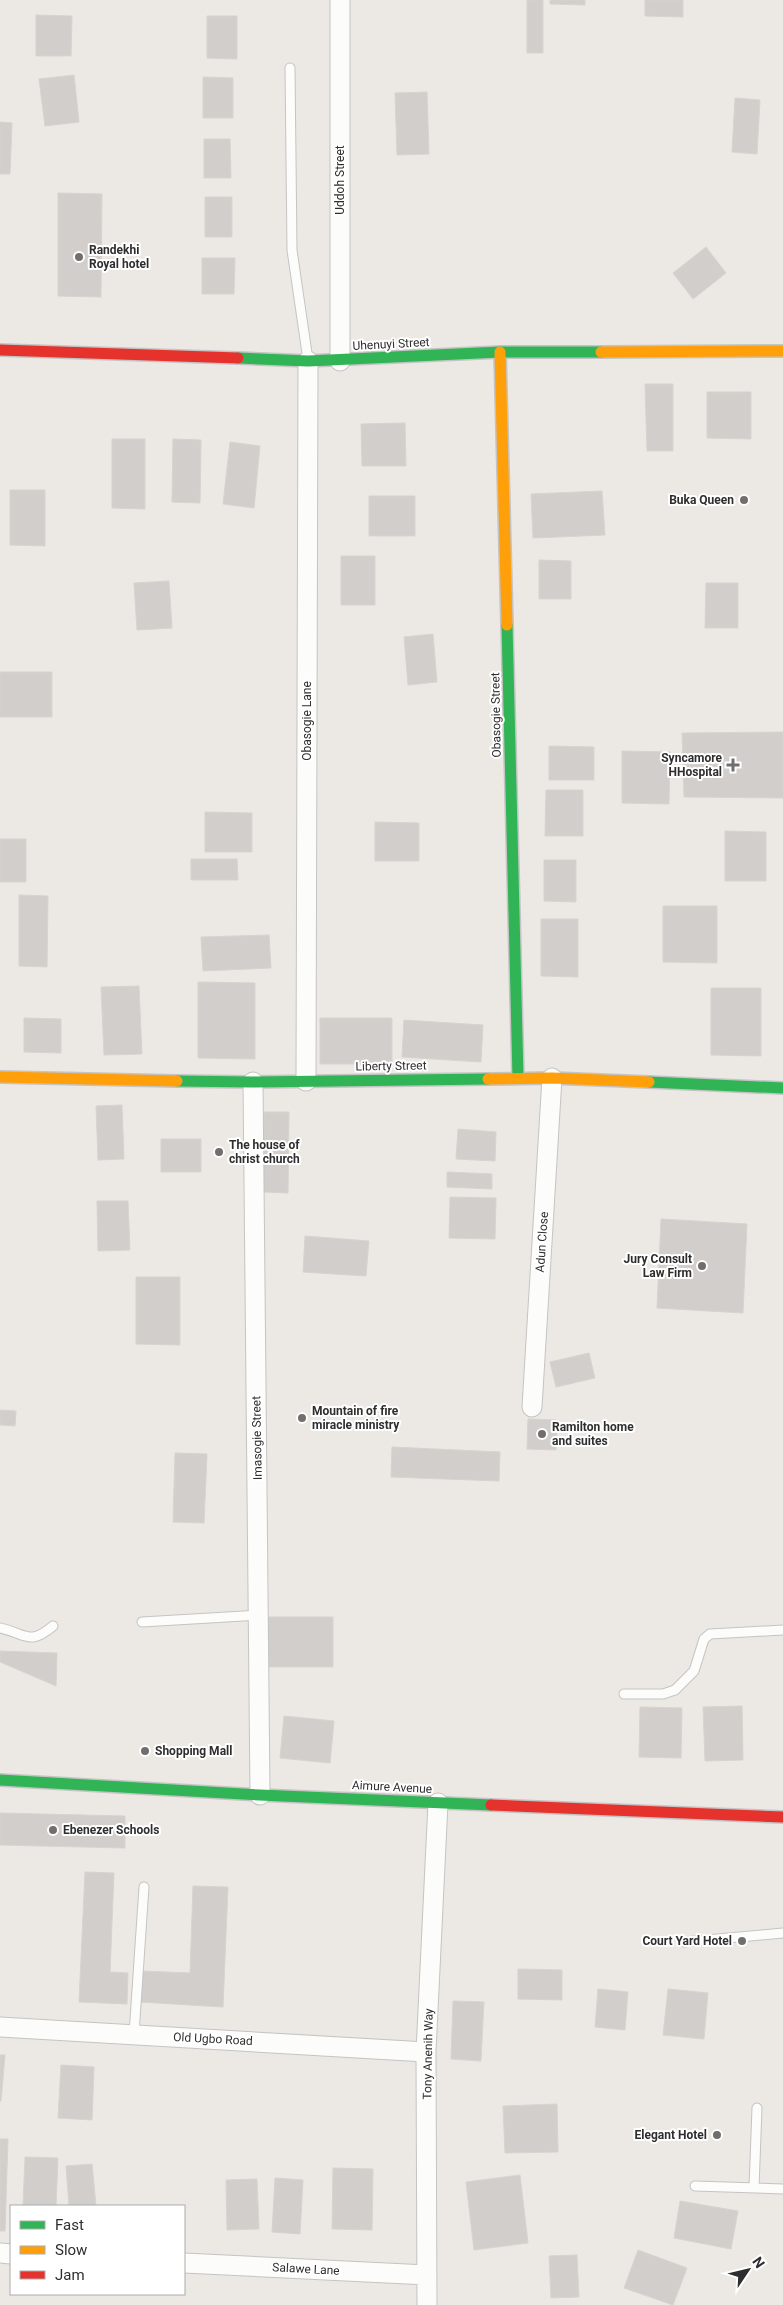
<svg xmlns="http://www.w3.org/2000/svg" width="783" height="2305" viewBox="0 0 783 2305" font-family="Roboto,sans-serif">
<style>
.building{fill:#d1cecb;stroke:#d7d4d0}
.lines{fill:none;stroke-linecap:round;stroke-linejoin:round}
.lane-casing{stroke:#c5c4c5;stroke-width:11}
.street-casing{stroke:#c5c4c5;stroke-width:21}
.fast-casing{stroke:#c5c4c5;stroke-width:14}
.slow-casing{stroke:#c5c4c5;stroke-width:14}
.jam-casing{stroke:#c5c4c5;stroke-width:14}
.lane{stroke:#fcfcfb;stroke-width:9}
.street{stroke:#fcfcfb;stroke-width:19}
.fast{stroke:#30b455;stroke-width:11}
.slow{stroke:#ff9f0a;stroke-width:11}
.jam{stroke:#e5322d;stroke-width:11}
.poi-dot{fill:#706f6e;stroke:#fff;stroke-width:2}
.labels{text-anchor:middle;stroke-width:4;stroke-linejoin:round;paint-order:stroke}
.street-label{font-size:12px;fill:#2e2e2e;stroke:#fff}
.poi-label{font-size:12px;font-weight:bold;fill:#2e2e2e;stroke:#fff;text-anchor:start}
</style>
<rect width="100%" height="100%" fill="#ece8e4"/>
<path class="building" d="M 527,0 L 543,0 L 543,53 L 527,53 Z
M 550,0 L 585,0 L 585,5 L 550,4 Z
M 645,0 L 683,0 L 683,17 L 645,16 Z
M 36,15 L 72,16 L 71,56 L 36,56 Z
M 207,16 L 237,16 L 237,59 L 207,58 Z
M 74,75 L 79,122 L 45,126 L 39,79 Z
M 203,77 L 233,78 L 233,118 L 203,118 Z
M 427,92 L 429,154 L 397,155 L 395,93 Z
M 735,98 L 760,100 L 757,154 L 732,152 Z
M 0,122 L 12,123 L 10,174 L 0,174 Z
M 204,139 L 230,139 L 231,178 L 204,178 Z
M 58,193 L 102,194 L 101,297 L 58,296 Z
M 205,197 L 232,197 L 232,237 L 205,237 Z
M 706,247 L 726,273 L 693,299 L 673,273 Z
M 202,258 L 235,258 L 234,294 L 202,294 Z
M 645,384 L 673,384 L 673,451 L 647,451 Z
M 707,392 L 751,392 L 751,439 L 707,438 Z
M 405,423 L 406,466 L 362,466 L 361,424 Z
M 112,439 L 145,439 L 145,509 L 112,508 Z
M 173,439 L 201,440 L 200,503 L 172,502 Z
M 230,442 L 260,446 L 254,508 L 223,504 Z
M 10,490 L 45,490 L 45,546 L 10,545 Z
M 602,491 L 605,535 L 533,538 L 531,494 Z
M 369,496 L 415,496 L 415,536 L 369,536 Z
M 341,556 L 375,556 L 375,605 L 341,605 Z
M 539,560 L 571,561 L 571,599 L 539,599 Z
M 169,581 L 172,628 L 137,630 L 134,583 Z
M 706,583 L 738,583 L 738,628 L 705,628 Z
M 433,634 L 437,682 L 408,685 L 404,637 Z
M 0,672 L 52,672 L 52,717 L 0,717 Z
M 783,732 L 783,798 L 684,797 L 682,733 Z
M 549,746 L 594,747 L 594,780 L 549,780 Z
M 622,751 L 670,752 L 669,804 L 622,803 Z
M 546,790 L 583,790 L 583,836 L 545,836 Z
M 205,812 L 252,813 L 252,852 L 205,852 Z
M 375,822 L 419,823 L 419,861 L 375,861 Z
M 725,831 L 766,832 L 766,881 L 725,881 Z
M 0,839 L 26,839 L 26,882 L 0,882 Z
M 191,859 L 237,859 L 238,880 L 191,880 Z
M 544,860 L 576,860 L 576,902 L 544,901 Z
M 19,895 L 48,896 L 47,967 L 19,966 Z
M 663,906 L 717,906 L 717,963 L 663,962 Z
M 541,919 L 578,919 L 578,977 L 541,976 Z
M 269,935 L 271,968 L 203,971 L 201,937 Z
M 198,982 L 255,983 L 255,1059 L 198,1058 Z
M 139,986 L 142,1054 L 104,1055 L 101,987 Z
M 711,988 L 761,988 L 761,1056 L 711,1055 Z
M 24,1018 L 61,1019 L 61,1053 L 24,1052 Z
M 320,1018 L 392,1018 L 392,1064 L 320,1064 Z
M 404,1020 L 483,1025 L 481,1062 L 402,1057 Z
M 122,1105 L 124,1159 L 98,1160 L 96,1106 Z
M 264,1112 L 289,1112 L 288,1193 L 263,1192 Z
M 458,1129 L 496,1132 L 495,1161 L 456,1159 Z
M 161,1139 L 201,1139 L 201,1172 L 161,1172 Z
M 447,1172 L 492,1174 L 492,1189 L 447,1187 Z
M 450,1197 L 496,1198 L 495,1239 L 449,1238 Z
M 97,1201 L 128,1201 L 130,1250 L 98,1251 Z
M 661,1219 L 747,1224 L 743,1313 L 657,1308 Z
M 305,1236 L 369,1241 L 366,1276 L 303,1272 Z
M 136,1277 L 180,1277 L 180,1345 L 136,1344 Z
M 589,1353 L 595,1378 L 556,1387 L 550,1362 Z
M 0,1410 L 16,1411 L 15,1426 L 0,1425 Z
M 528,1419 L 557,1420 L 556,1450 L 527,1449 Z
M 392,1447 L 500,1452 L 499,1481 L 391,1477 Z
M 175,1453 L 207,1454 L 204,1523 L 173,1522 Z
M 262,1617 L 333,1617 L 333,1667 L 262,1667 Z
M 0,1651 L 57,1653 L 56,1686 L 0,1662 Z
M 742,1706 L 743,1760 L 705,1761 L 703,1707 Z
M 640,1707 L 682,1708 L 681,1758 L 639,1757 Z
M 284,1716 L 334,1721 L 330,1763 L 280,1758 Z
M 0,1813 L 125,1816 L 125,1848 L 0,1845 Z
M 85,1872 L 114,1873 L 110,1972 L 128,1973 L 127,2004 L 79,2002 Z
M 193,1886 L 228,1887 L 223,2007 L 140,2002 L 142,1971 L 190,1973 Z
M 518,1969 L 562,1970 L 562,2000 L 518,1999 Z
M 598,1989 L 628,1992 L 625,2030 L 595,2027 Z
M 668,1989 L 708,1993 L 704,2039 L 663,2035 Z
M 453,2001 L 484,2002 L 481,2061 L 451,2059 Z
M 0,2055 L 5,2055 L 1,2101 L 0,2101 Z
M 61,2065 L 94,2067 L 92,2120 L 58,2118 Z
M 557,2104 L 558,2152 L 505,2153 L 503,2106 Z
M 0,2139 L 8,2139 L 5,2231 L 0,2231 Z
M 25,2157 L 58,2158 L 56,2206 L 23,2206 Z
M 92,2164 L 96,2206 L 69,2206 L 66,2166 Z
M 333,2168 L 373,2169 L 372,2230 L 332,2229 Z
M 520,2175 L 528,2243 L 474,2250 L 466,2182 Z
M 275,2178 L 303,2180 L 300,2234 L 272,2232 Z
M 257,2179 L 259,2229 L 227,2230 L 226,2180 Z
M 680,2201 L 738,2211 L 731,2249 L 674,2238 Z
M 638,2250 L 687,2268 L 673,2305 L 624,2288 Z
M 577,2255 L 579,2297 L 551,2298 L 549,2256 Z"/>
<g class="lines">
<defs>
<path id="lane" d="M 290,68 L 292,250 L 308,360
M 142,1622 L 259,1615
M 0,1628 C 27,1634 29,1646 53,1626
M 624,1694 L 663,1694 L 675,1690 L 694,1671 L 704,1639 L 710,1634 L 783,1630
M 684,1942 L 783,1933
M 134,2034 L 144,1887
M 695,2186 L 783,2189
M 754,2188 L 757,2108"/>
<path id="street" d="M 340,0 L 340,361
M 306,1081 L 308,361
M 253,1082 L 260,1795
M 532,1407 L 552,1078
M 0,2027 L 426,2052
M 0,2253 L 11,2254
M 184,2263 L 427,2275
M 427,2305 L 426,2052 L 438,1803"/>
<path id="fast" d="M 238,358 L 308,361 L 500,352 L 601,352
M 507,625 L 518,1078
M 177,1081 L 253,1082 L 488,1079
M 649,1082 L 783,1088
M 0,1780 L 260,1795 L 491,1805"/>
<path id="slow" d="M 500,352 L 507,625
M 601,352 L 783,351
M 0,1077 L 177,1081
M 488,1079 L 552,1078 L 649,1082"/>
<path id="jam" d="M 0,350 L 238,358
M 491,1805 L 783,1817"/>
</defs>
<use href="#lane" class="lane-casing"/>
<use href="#street" class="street-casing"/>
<use href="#fast" class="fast-casing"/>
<use href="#slow" class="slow-casing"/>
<use href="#jam" class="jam-casing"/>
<use href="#lane" class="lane"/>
<use href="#street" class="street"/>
<use href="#fast" class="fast"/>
<use href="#slow" class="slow"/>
<use href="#jam" class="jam"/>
</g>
<g class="poi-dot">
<circle cx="79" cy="257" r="5"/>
<circle cx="744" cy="500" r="5"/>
<path d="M730.5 757.5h5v5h5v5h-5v5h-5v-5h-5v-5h5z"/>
<circle cx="219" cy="1152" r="5"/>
<circle cx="702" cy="1266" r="5"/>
<circle cx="302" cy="1418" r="5"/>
<circle cx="542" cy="1434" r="5"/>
<circle cx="145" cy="1751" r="5"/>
<circle cx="53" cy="1830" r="5"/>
<circle cx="742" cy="1941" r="5"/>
<circle cx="717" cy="2135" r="5"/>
</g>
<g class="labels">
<g class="street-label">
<text transform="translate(340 180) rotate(-90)" y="4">Uddoh Street</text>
<text transform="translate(391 344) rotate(-3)" y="4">Uhenuyi Street</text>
<text transform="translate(496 715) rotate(-91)" y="4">Obasogie Street</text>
<text transform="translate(307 721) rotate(-90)" y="4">Obasogie Lane</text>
<text transform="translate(391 1066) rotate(-1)" y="4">Liberty Street</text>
<text transform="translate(542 1242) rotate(-86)" y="4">Adun Close</text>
<text transform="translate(257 1438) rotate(-91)" y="4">Imasogie Street</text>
<text transform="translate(392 1787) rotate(3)" y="4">Aimure Avenue</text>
<text transform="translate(213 2039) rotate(3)" y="4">Old Ugbo Road</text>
<text transform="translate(428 2054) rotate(-89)" y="4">Tony Anenih Way</text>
<text transform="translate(306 2269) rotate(3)" y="4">Salawe Lane</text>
</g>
<g class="poi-label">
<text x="89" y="254">Randekhi<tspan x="89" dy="14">Royal hotel</tspan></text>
<text x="734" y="504" text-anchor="end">Buka Queen</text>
<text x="722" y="762" text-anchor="end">Syncamore<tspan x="722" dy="14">HHospital</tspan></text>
<text x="229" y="1149">The house of<tspan x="229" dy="14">christ church</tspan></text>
<text x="692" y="1263" text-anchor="end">Jury Consult<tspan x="692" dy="14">Law Firm</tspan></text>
<text x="312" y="1415">Mountain of fire<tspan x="312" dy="14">miracle ministry</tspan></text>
<text x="552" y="1431">Ramilton home<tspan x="552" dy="14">and suites</tspan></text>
<text x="155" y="1755">Shopping Mall</text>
<text x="63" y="1834">Ebenezer Schools</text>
<text x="732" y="1945" text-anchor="end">Court Yard Hotel</text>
<text x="707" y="2139" text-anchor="end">Elegant Hotel</text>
</g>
</g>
<rect x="10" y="2205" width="175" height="90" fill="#ffffff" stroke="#ababab"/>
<rect x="20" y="2221" width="25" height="8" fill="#30b455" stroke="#ababab"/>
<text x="55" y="2230" font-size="15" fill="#2e2e2e">Fast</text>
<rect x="20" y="2246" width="25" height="8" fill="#ff9f0a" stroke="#ababab"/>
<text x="55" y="2255" font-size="15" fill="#2e2e2e">Slow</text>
<rect x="20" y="2271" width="25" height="8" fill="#e5322d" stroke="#ababab"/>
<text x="55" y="2280" font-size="15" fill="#2e2e2e">Jam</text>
<g transform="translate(748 2270) rotate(55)" stroke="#ffffff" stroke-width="4" paint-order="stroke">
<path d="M0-4L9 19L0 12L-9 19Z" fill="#2e2e2e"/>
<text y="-8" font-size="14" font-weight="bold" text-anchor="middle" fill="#2e2e2e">N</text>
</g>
</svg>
